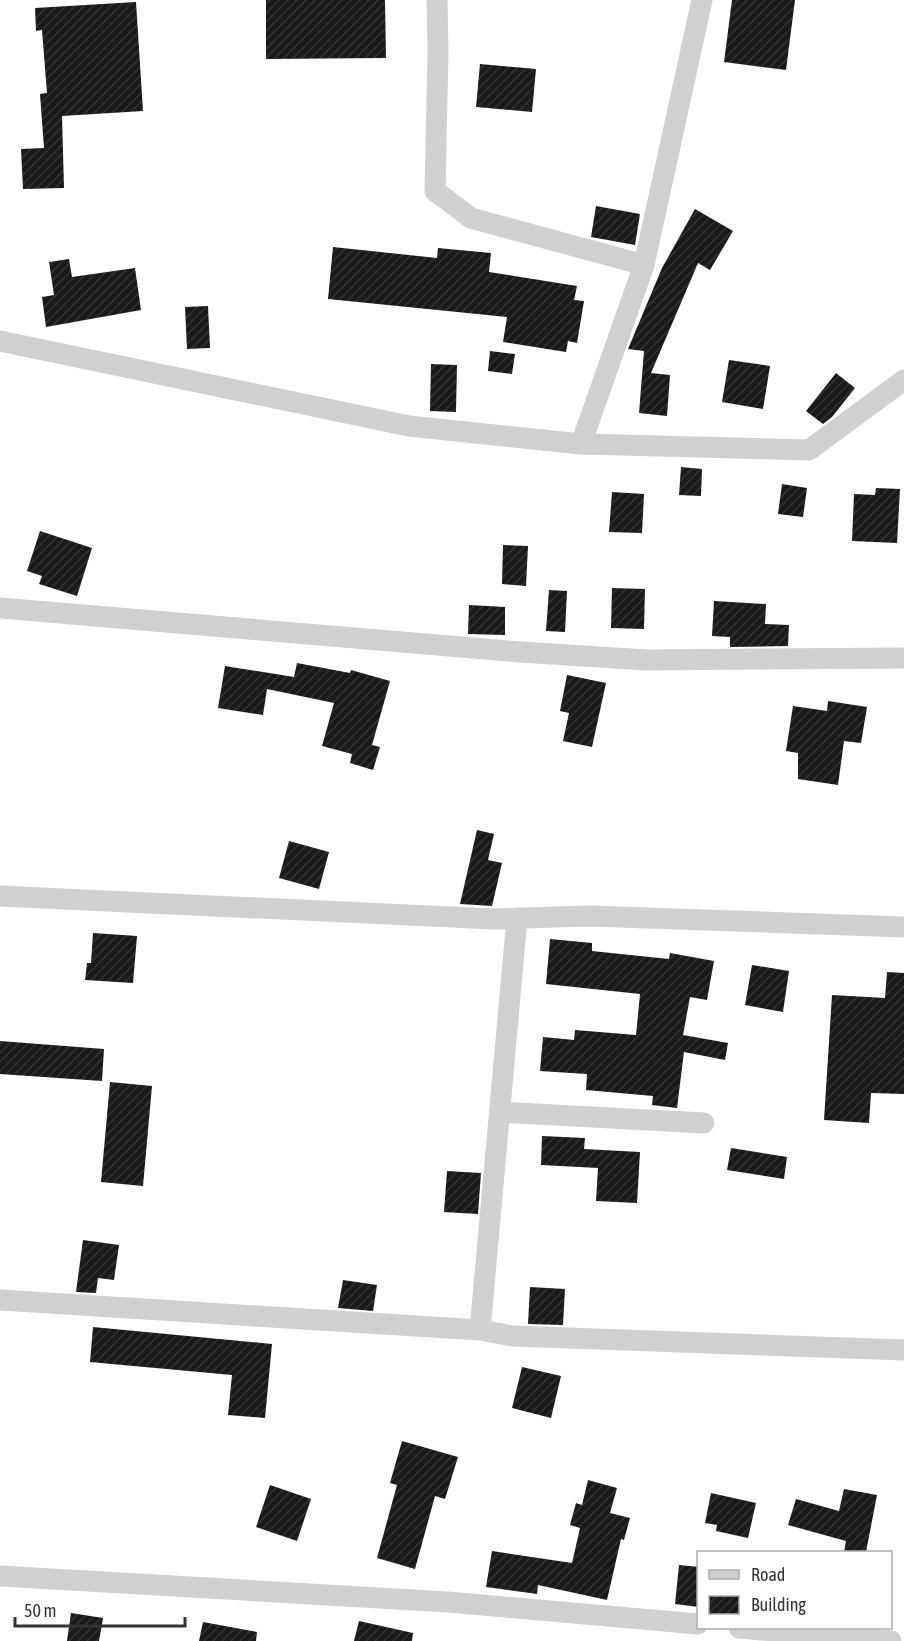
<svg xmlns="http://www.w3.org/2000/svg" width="904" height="1641" viewBox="0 0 904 1641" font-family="'Asap Condensed',sans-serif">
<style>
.building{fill:url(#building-hatch)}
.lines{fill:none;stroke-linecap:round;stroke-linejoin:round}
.minor{stroke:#d0d0d0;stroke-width:21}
</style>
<defs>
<pattern id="building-hatch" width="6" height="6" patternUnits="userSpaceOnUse" patternTransform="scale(1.5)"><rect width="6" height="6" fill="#1a1a1a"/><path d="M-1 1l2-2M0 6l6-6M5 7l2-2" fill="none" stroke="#333"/></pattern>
</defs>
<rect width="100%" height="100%" fill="#fff"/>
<path class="building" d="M 266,0 L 385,0 L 386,58 L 266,59 Z
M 732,0 L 795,0 L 786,70 L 724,62 Z
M 136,2 L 143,111 L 62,116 L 64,188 L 23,189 L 21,149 L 44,148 L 40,94 L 47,93 L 42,30 L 36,31 L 35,8 Z
M 480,64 L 536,69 L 532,112 L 476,107 Z
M 596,206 L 640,214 L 635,245 L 591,237 Z
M 695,209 L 733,231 L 710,270 L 698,263 L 651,373 L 670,375 L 667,416 L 639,413 L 644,351 L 628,349 L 662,268 Z
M 333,247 L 437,258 L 438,248 L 491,253 L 489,272 L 577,286 L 574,300 L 584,301 L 577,343 L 568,341 L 566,352 L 503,342 L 507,317 L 328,299 Z
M 69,259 L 72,277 L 135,268 L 141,310 L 46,327 L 42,297 L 54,295 L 49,262 Z
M 208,306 L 210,348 L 187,349 L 185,307 Z
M 490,351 L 515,354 L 512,374 L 488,371 Z
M 729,360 L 770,366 L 763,409 L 722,402 Z
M 431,364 L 457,365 L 456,412 L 430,411 Z
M 836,373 L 855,388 L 832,417 L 823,424 L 806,411 Z
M 681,467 L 702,469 L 701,496 L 679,495 Z
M 782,484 L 807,488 L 803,517 L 778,514 Z
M 876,488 L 900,489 L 897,543 L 852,541 L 854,494 L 875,495 Z
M 612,492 L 644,494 L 642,533 L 609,532 Z
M 40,531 L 92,548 L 77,596 L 39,584 L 42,576 L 27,571 Z
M 503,545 L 528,546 L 526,586 L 502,584 Z
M 612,588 L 645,589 L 644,629 L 611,628 Z
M 549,590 L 567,591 L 565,632 L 546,631 Z
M 714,601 L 766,604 L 765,624 L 789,625 L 788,646 L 730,647 L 730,637 L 712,636 Z
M 469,605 L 505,607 L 505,635 L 468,634 Z
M 297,663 L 350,673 L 351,670 L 390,681 L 372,745 L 380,747 L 373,770 L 350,763 L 352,754 L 322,746 L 334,703 L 267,689 L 263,715 L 218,708 L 225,666 L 294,677 Z
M 567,675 L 606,683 L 592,747 L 563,741 L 569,713 L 560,711 Z
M 828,701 L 867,707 L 861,743 L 844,741 L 838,785 L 798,779 L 798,753 L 786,751 L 793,706 L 827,711 Z
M 477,830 L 494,834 L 488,860 L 502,863 L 492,906 L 460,904 Z
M 289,841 L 329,852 L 319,889 L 279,878 Z
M 93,933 L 137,936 L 133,983 L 85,980 L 87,963 L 91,963 Z
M 550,939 L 592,943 L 592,951 L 669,959 L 670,953 L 714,961 L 707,1000 L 690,997 L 683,1035 L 728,1043 L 725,1060 L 684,1052 L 677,1108 L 652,1105 L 653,1096 L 586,1090 L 587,1074 L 540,1071 L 543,1037 L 574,1040 L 575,1030 L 636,1035 L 640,994 L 546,984 Z
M 752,965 L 789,971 L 783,1012 L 745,1005 Z
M 887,972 L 904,973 L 904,1094 L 871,1093 L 869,1123 L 824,1120 L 832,995 L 885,998 Z
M 0,1041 L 104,1049 L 102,1081 L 0,1074 Z
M 110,1082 L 152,1086 L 143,1186 L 101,1182 Z
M 542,1136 L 585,1138 L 584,1149 L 640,1152 L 637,1203 L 596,1201 L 598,1168 L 541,1165 Z
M 731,1148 L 787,1157 L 784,1179 L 727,1170 Z
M 447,1171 L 481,1173 L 478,1214 L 444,1212 Z
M 83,1240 L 119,1245 L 114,1280 L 98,1278 L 96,1293 L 76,1292 Z
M 343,1280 L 377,1285 L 373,1311 L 338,1308 Z
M 530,1287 L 565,1289 L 563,1325 L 528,1324 Z
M 93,1327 L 272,1344 L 265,1418 L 228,1415 L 232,1375 L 90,1362 Z
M 522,1367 L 561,1376 L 551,1418 L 512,1408 Z
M 402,1441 L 458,1457 L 445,1499 L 435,1496 L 415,1569 L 377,1558 L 397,1485 L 390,1483 Z
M 588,1480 L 617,1488 L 610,1513 L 630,1518 L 624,1540 L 621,1539 L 607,1600 L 538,1585 L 537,1594 L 486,1587 L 492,1551 L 572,1563 L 580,1528 L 570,1525 L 576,1503 L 582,1505 Z
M 270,1485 L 311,1499 L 297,1541 L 256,1527 Z
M 844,1489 L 877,1495 L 866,1552 L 844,1552 L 846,1541 L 788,1525 L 796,1499 L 839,1511 Z
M 711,1493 L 756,1503 L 748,1538 L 716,1531 L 717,1525 L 705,1523 Z
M 679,1565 L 699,1567 L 699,1607 L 675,1604 Z
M 71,1613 L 103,1618 L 99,1641 L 67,1641 Z
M 359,1621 L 413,1633 L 412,1641 L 354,1641 Z
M 203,1622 L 257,1632 L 256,1641 L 199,1641 Z"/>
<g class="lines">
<path class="minor" d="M 437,0 L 438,52 L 435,191 L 471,218 L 644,265
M 0,341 L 409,426 L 581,444 L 809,450 L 904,380
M 581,444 L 644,265 L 702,0
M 0,608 L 520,652 L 647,660 L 904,658
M 0,896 L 494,919 L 589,916 L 904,927
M 500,1112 L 704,1123
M 0,1300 L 480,1330 L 513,1336 L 904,1350
M 480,1330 L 517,918
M 0,1576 L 448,1602 L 698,1624
M 739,1628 L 891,1641"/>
</g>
<rect x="697" y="1551" width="195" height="78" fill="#ffffff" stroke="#adadad" stroke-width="1.5"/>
<rect x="709" y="1570" width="30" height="9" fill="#d0d0d0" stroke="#adadad" stroke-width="1.5"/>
<text x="751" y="1581" font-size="18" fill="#333333">Road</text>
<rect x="709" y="1596" width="30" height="18" fill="url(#building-hatch)" stroke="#adadad" stroke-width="1.5"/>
<text x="751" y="1611" font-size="18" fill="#333333">Building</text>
<path d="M15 1617v9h170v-9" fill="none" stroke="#333333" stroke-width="3"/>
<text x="24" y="1617" font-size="18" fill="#333333" stroke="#ffffff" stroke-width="4.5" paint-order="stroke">50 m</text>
</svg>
